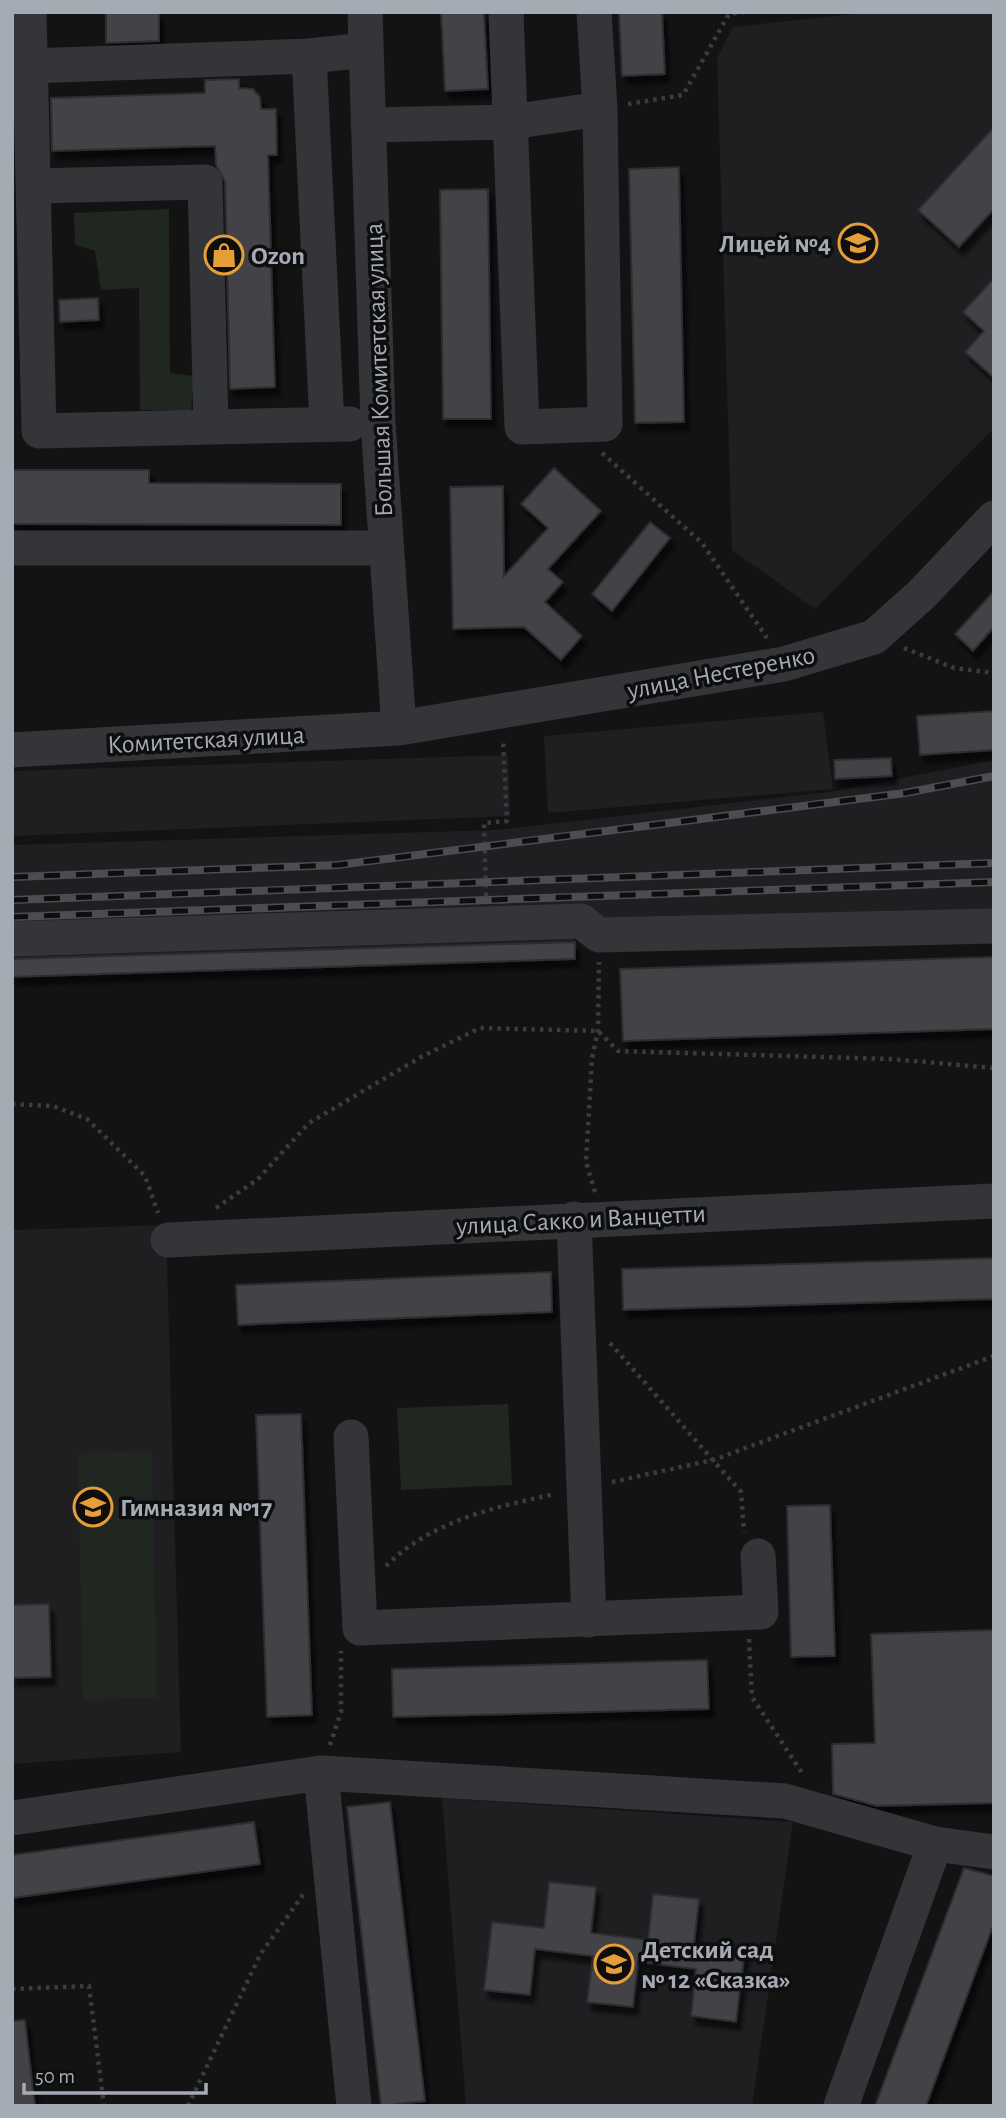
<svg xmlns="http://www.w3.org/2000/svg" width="1006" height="2118" viewBox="0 0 1006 2118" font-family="'Alegreya Sans',sans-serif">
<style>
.built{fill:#1f1f21}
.green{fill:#1f2720}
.building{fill:#424347;stroke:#2d2d30;stroke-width:2;filter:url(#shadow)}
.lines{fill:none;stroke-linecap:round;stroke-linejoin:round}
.path{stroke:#3a3c40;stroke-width:4.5;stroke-dasharray:3.5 5;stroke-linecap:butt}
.minor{stroke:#343539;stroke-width:35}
.rail-casing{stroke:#4b4d52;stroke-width:8}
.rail{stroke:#0e0e0f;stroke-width:5;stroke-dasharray:16;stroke-linecap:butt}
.labels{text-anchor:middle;stroke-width:7;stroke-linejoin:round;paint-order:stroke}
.poi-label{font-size:26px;font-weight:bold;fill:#a5abb4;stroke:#0e0e0f;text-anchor:start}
.street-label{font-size:26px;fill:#a5abb4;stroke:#0e0e0f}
</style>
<defs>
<filter id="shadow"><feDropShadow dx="4.5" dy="8" stdDeviation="2" flood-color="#0009"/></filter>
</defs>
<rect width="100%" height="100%" fill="#131314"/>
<path class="built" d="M 872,12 L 994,12 L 994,428 L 815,609 L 732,550 L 717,58 L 733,27 Z
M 823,712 L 833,789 L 548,813 L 544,736 Z
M 508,755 L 510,816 L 12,836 L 12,771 Z
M 994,760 L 994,909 L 574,933 L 575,959 L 12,977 L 12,845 L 496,830 L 837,791 Z
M 166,1225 L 181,1752 L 12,1764 L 12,1230 Z
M 442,1798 L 793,1822 L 752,2106 L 466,2106 Z"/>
<path class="green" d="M 169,209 L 170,373 L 194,376 L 191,411 L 140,410 L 139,288 L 101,290 L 95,251 L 75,245 L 74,213 Z
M 508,1404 L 512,1485 L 401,1490 L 397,1408 Z
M 152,1451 L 157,1698 L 83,1700 L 78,1453 Z"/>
<path class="building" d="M 106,12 L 159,12 L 159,41 L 106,43 Z
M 441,12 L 484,12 L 488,89 L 445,91 Z
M 619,12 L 662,12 L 665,74 L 622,76 Z
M 239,79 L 239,88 L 253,89 L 260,97 L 261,109 L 276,109 L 277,155 L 268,155 L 275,387 L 230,389 L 225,182 L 216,165 L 215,146 L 52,151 L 51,98 L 205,93 L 205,80 Z
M 994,127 L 994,209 L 959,247 L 918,210 Z
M 679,167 L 684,422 L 635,423 L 629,169 Z
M 488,189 L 491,419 L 443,419 L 440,190 Z
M 994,278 L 994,378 L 965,352 L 984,331 L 963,312 Z
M 98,298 L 99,320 L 60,322 L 59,300 Z
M 554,468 L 601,511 L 548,569 L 563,582 L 545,602 L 582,636 L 561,660 L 524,627 L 453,629 L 450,487 L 503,486 L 504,576 L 548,528 L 521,504 Z
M 12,470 L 149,470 L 149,483 L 341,484 L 341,525 L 12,524 Z
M 650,522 L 670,538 L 612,611 L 592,594 Z
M 994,591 L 994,627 L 973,651 L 955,634 Z
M 994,711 L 994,750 L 920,755 L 917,716 Z
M 891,758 L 892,776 L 835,779 L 834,760 Z
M 575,942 L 575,959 L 12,977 L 12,959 Z
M 994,957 L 994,1029 L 623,1041 L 620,969 Z
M 994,1258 L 994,1299 L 623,1310 L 622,1269 Z
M 551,1272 L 552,1312 L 238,1325 L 236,1285 Z
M 301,1414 L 312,1715 L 267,1717 L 256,1415 Z
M 830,1505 L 835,1656 L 791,1657 L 787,1506 Z
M 49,1604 L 51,1677 L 12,1678 L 12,1605 Z
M 994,1630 L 994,1803 L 877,1806 L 833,1794 L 832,1744 L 875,1743 L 871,1634 Z
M 707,1660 L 709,1709 L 393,1717 L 392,1669 Z
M 390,1802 L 425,2101 L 381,2106 L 347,1807 Z
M 254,1822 L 260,1864 L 12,1898 L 12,1855 Z
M 964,1868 L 994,1876 L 994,1923 L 926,2106 L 875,2106 Z
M 549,1882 L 596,1887 L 591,1933 L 648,1940 L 653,1894 L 699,1899 L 694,1944 L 745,1950 L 736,2022 L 691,2016 L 696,1969 L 638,1962 L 633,2007 L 587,2002 L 593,1956 L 535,1949 L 530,1995 L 484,1990 L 492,1922 L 544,1928 Z
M 25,2020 L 35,2106 L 12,2106 L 12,2021 Z"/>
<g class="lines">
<path class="path" d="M 628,104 L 683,95 L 729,14 L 744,12
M 602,453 L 702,543 L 767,638
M 904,648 L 954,668 L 994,673
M 486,896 L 484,823 L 507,821 L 503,740
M 12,1104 L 53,1106 L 87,1119 L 145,1176 L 158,1213
M 595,1192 L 586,1162 L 592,1058 L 598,1031 L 599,962
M 216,1208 L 258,1179 L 309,1123 L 421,1057 L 480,1028 L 598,1031 L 618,1051 L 890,1059 L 994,1068
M 610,1343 L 741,1492 L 744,1532
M 612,1482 L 713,1460 L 994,1356
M 386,1566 C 431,1521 495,1507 555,1494
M 749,1639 L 752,1697 L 804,1776
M 330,1745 L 341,1712 L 341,1651
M 12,1989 L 89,1986 L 104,2106
M 188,2106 L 260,1955 L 305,1892"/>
<path class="minor" d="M 29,12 C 32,152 36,292 39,431 L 211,427 L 205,182 L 33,186
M 365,12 L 378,423 L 399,728
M 506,12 L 522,427 L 605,424 L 600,109 L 594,12
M 309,56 L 327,424
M 30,66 L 309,56 L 366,50
M 368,125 L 511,122 L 600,109
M 211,427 L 350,424
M 12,548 L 386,548
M 12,750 L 399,728 L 784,664 L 874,637 L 922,594 L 994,518
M 12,939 L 581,921 L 599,935 L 994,926
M 574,1219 L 589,1620
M 168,1240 L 994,1201
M 351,1437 L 360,1628 L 761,1612 L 758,1556
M 321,1773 L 354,2106
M 12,1818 L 321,1773 L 785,1801 L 935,1844 L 994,1852
M 841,2106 L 935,1844"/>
<defs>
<path id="rail" d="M 12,877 L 338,865 L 905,793 L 994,776
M 12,900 L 994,863
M 12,917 L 994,882"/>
</defs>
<use href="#rail" class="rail-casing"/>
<use href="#rail" class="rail"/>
</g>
<defs>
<symbol id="school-ring" viewBox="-11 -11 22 22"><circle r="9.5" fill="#0e0e0f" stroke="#e69e39" stroke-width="1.5"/><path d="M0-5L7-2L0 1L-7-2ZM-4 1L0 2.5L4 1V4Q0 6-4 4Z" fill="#e69e39"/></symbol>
<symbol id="shop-ring" viewBox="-11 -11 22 22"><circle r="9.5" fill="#0e0e0f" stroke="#e69e39" stroke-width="1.5"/><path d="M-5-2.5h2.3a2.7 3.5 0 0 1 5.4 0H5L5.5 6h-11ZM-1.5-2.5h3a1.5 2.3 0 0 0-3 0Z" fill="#e69e39"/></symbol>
</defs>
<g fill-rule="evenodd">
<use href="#school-ring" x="836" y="221" width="44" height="44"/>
<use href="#shop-ring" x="202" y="233" width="44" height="44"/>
<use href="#school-ring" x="71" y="1485" width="44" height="44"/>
<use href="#school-ring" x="592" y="1942" width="44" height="44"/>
</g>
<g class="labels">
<g class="poi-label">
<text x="831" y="252" text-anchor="end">Лицей №4</text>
<text x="251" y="264">Ozon</text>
<text x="120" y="1516">Гимназия №17</text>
<text x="641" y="1958">Детский сад<tspan x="641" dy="30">№ 12 «Сказка»</tspan></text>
</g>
<g class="street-label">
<text transform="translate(378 370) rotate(-92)" y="9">Большая Комитетская улица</text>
<text transform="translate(721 672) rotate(-11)" y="9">улица Нестеренко</text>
<text transform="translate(206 739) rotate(-3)" y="9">Комитетская улица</text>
<text transform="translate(581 1219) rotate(-3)" y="9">улица Сакко и Ванцетти</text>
</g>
</g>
<rect width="1006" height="2118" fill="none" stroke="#a5abb4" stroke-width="28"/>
<path d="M24 2083v10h182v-10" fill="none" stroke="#a5abb4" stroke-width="3.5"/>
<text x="35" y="2083" font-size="21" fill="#a5abb4" stroke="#0e0e0f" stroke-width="5" paint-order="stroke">50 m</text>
</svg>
